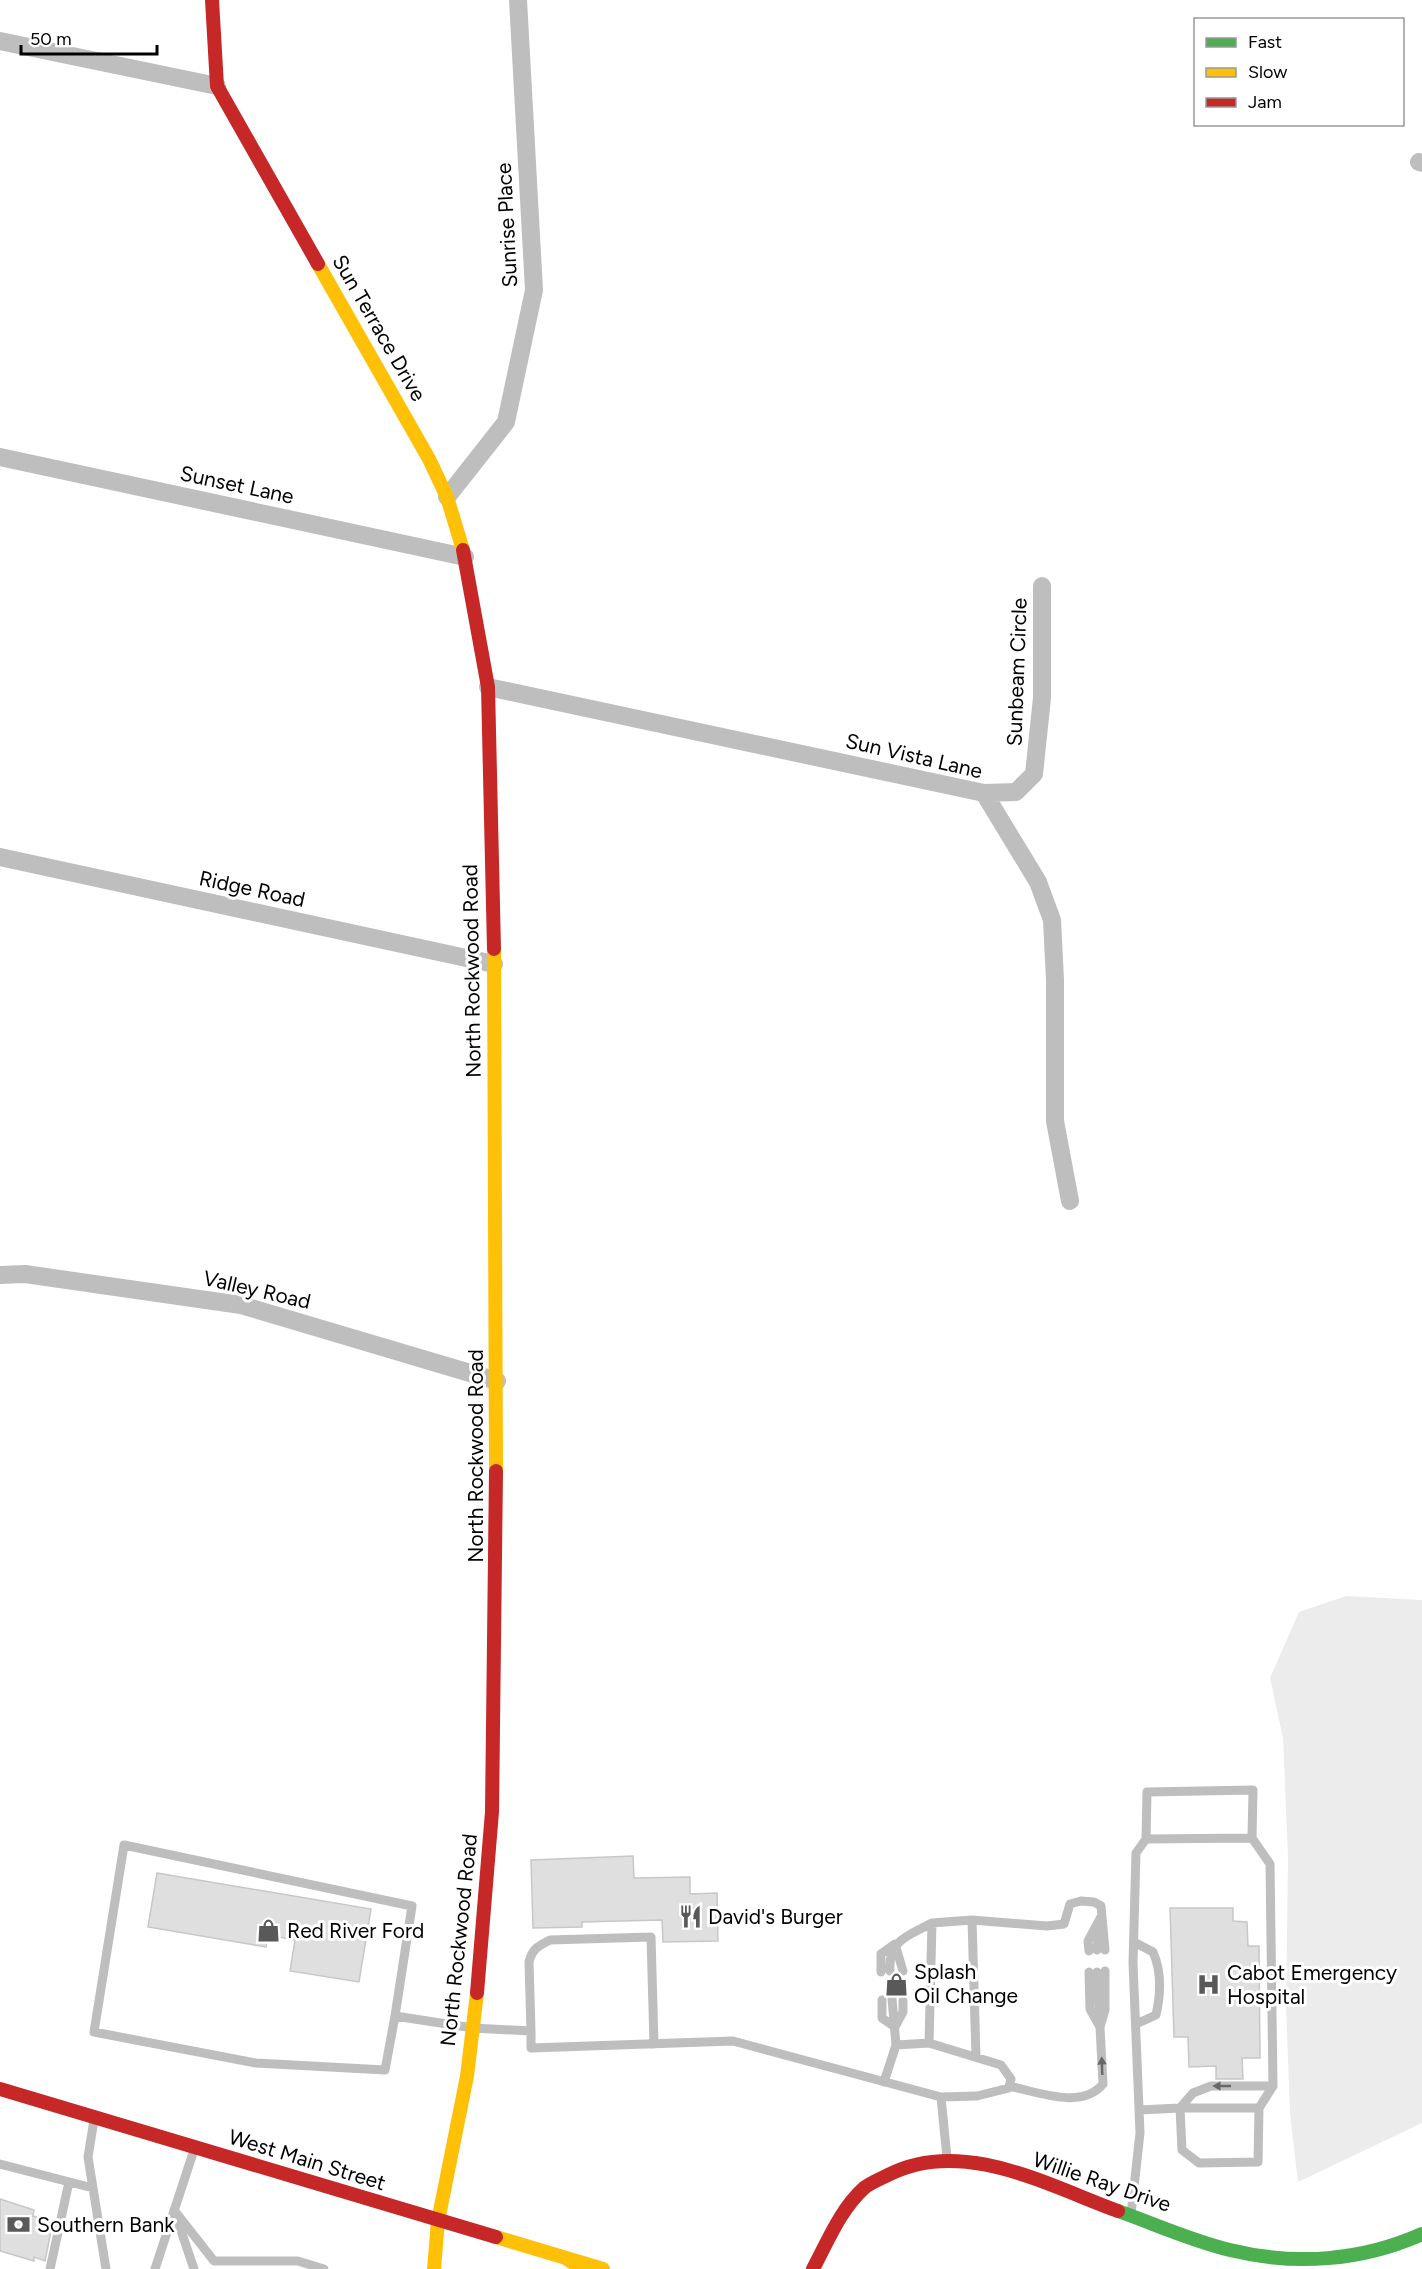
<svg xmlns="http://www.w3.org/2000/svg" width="1422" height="2269" viewBox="0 0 1422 2269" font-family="Figtree,sans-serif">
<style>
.green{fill:#ececec}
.building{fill:#dfdfdf;stroke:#c7c7c7;stroke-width:1.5}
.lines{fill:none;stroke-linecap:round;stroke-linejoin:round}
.lane{stroke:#bebebe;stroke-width:9}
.street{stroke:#bebebe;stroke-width:18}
.fast{stroke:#4caf50;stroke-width:14}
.slow{stroke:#ffc107;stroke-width:14}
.jam{stroke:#c62828;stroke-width:14}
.oneway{fill:#686868}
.labels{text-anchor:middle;stroke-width:6;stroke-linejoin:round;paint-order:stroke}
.street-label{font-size:21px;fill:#000;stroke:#fff}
.poi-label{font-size:21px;fill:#000;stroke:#fff;text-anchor:start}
</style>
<rect width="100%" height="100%" fill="#fff"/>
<path class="green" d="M 1346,1596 L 1422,1600 L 1422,2123 L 1298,2182 L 1290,2113 L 1286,2006 L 1288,1857 L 1283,1738 L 1270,1678 L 1299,1612 Z"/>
<path class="building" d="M 633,1856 L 634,1878 L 690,1877 L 690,1894 L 717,1893 L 718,1941 L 663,1942 L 662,1920 L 582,1922 L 582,1927 L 533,1928 L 531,1860 Z
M 157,1873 L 371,1909 L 359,1982 L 290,1971 L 295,1940 L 268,1935 L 266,1947 L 148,1927 Z
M 1170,1908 L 1233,1908 L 1233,1921 L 1247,1922 L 1248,1946 L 1259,1946 L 1260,2058 L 1242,2058 L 1243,2079 L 1216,2079 L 1216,2066 L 1189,2067 L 1188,2037 L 1174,2037 Z
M 0,2199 L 34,2210 L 33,2216 L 49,2221 L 46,2230 L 51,2231 L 45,2261 L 34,2257 L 34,2261 L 0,2251 Z"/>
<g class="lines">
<path class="lane" d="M 1146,1839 L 1147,1792 L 1253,1790 L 1252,1838
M 972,1920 L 976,2057
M 1134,1942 L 1153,1952 C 1162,1972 1161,1993 1156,2015 L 1136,2024
M 1097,1950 L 1099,1926
M 1089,1951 L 1088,1941 L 1101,1917
M 890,1971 C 888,1940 908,1936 932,1923
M 881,1972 L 881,1954 L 895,1944 L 903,1971
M 1089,1972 L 1090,2009 L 1100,2027
M 1097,1972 L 1100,2021
M 892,1999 L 896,2045
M 882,2000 L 882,2018 L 895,2027 L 903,2012 L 903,2001
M 395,2016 L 385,2070 L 256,2063 L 94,2032 L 124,1845 L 412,1906 L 395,2016 L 473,2028 L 531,2031 L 531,2048 L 733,2041 L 941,2097 L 947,2158
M 531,2031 L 529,1962 C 532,1949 538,1946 550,1940 L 651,1937 L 654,2044
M 929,2043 L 932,1923 L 972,1920 L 1047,1926 L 1064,1924 L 1070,1904 L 1081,1901 L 1094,1902 L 1101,1906 L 1105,1950
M 884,2082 L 896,2045 L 929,2043 L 1001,2065 L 1011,2079 L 1009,2088 L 977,2096 L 941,2097
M 1009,2086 C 1038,2092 1082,2110 1103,2084 L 1100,2027 L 1105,2010 L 1105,1971
M 1180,2108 L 1193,2093 L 1211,2086 L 1273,2086
M 1180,2108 L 1259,2108
M 94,2120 L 88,2157 L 106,2269
M 0,2164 L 93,2188
M 1131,2214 L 1140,2133 L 1133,1963 L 1136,1853 L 1146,1839 L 1252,1838 L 1270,1864 L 1273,2086 L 1259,2108 L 1258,2162 L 1199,2163 L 1182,2150 L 1180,2108 L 1139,2110
M 50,2269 L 69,2182
M 155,2269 L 194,2150
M 194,2269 L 174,2210 L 214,2261 L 298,2261 L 324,2269"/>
<path class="street" d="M 0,41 L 217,86
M 1419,162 L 1422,163
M 0,457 L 465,557
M 447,497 L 506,422 L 534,290 L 518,0
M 488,687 L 984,793 L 1038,882 L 1052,920 L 1055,980 L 1055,1121 L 1070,1201
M 984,793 L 1016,792 L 1034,774 L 1042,698 L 1042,586
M 0,857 L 494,964
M 0,1275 L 25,1274 L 241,1305 L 497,1381"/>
<path class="fast" d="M 1118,2211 C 1155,2224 1192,2241 1230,2250 C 1295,2266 1362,2261 1422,2234"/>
<path class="slow" d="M 318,264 L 429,459 L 447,497 L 463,550
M 494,949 L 496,1471
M 496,2237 L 603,2269
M 567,2259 L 583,2269
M 434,2269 L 438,2221 L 467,2076 L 477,1993"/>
<path class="jam" d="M 212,0 L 217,86 L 318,264
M 463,550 L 488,687 L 494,949
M 477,1993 L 492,1812 L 496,1471
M 0,2089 L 496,2237
M 813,2269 C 828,2241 840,2210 864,2188 C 870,2183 880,2179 888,2175 C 962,2137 1047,2185 1118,2211"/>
</g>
<defs><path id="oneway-solid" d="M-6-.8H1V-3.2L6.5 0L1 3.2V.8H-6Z" transform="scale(1.5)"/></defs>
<g class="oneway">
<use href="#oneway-solid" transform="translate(1102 2066) rotate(-92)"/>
<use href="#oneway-solid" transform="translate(1222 2086) rotate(180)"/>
</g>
<defs>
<symbol id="restaurant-bare" viewBox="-9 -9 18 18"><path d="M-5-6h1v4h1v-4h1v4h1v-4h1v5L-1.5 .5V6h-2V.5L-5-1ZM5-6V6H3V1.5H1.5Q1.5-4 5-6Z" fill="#595959" stroke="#fff" stroke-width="2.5" paint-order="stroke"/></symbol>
<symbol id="shop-bare" viewBox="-9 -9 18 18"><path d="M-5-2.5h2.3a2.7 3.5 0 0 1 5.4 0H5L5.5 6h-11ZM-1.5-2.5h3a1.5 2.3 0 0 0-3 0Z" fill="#595959" stroke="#fff" stroke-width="2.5" paint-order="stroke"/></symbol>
<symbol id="hospital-bare" viewBox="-9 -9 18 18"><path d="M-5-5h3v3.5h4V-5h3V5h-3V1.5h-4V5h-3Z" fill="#595959" stroke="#fff" stroke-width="2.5" paint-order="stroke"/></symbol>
<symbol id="bank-bare" viewBox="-9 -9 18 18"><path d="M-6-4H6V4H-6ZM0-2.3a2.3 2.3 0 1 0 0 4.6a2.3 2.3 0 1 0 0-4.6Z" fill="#595959" stroke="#fff" stroke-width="2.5" paint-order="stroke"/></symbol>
</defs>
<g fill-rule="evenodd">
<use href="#restaurant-bare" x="674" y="1900" width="33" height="33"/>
<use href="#shop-bare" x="252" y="1914" width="33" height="33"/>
<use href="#shop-bare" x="880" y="1968" width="33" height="33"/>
<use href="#hospital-bare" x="1192" y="1968" width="33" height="33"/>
<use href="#bank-bare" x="2" y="2208" width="33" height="33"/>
</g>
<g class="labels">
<g class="street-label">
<text transform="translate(507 225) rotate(-93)" y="7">Sunrise Place</text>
<text transform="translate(379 328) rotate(60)" y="7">Sun Terrace Drive</text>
<text transform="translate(237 485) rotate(12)" y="7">Sunset Lane</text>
<text transform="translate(1017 672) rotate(-88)" y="7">Sunbeam Circle</text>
<text transform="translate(914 756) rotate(13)" y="7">Sun Vista Lane</text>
<text transform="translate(252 889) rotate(12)" y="7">Ridge Road</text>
<text transform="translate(472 971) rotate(-91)" y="7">North Rockwood Road</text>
<text transform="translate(257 1290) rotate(13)" y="7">Valley Road</text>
<text transform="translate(476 1456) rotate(-90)" y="7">North Rockwood Road</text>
<text transform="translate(459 1940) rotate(-84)" y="7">North Rockwood Road</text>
<text transform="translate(307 2160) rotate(17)" y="7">West Main Street</text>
<text transform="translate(1102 2182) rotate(19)" y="7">Willie Ray Drive</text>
</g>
<g class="poi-label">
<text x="708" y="1924">David's Burger</text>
<text x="287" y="1938">Red River Ford</text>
<text x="914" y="1979">Splash<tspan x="914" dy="24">Oil Change</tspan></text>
<text x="1227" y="1980">Cabot Emergency<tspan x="1227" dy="24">Hospital</tspan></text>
<text x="37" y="2232">Southern Bank</text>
</g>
</g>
<rect x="1194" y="18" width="210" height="108" fill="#ffffff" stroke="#999999" stroke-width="1.5"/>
<rect x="1206" y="38" width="30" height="9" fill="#4caf50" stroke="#999999" stroke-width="1.5"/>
<text x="1248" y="48" font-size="18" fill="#000000">Fast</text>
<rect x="1206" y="68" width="30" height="9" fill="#ffc107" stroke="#999999" stroke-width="1.5"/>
<text x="1248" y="78" font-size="18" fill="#000000">Slow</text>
<rect x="1206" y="98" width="30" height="9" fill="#c62828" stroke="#999999" stroke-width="1.5"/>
<text x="1248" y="108" font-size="18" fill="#000000">Jam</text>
<path d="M21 45v9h136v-9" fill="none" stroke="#000000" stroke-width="3"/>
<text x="30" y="45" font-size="18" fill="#000000" stroke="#ffffff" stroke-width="4.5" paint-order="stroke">50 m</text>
</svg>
